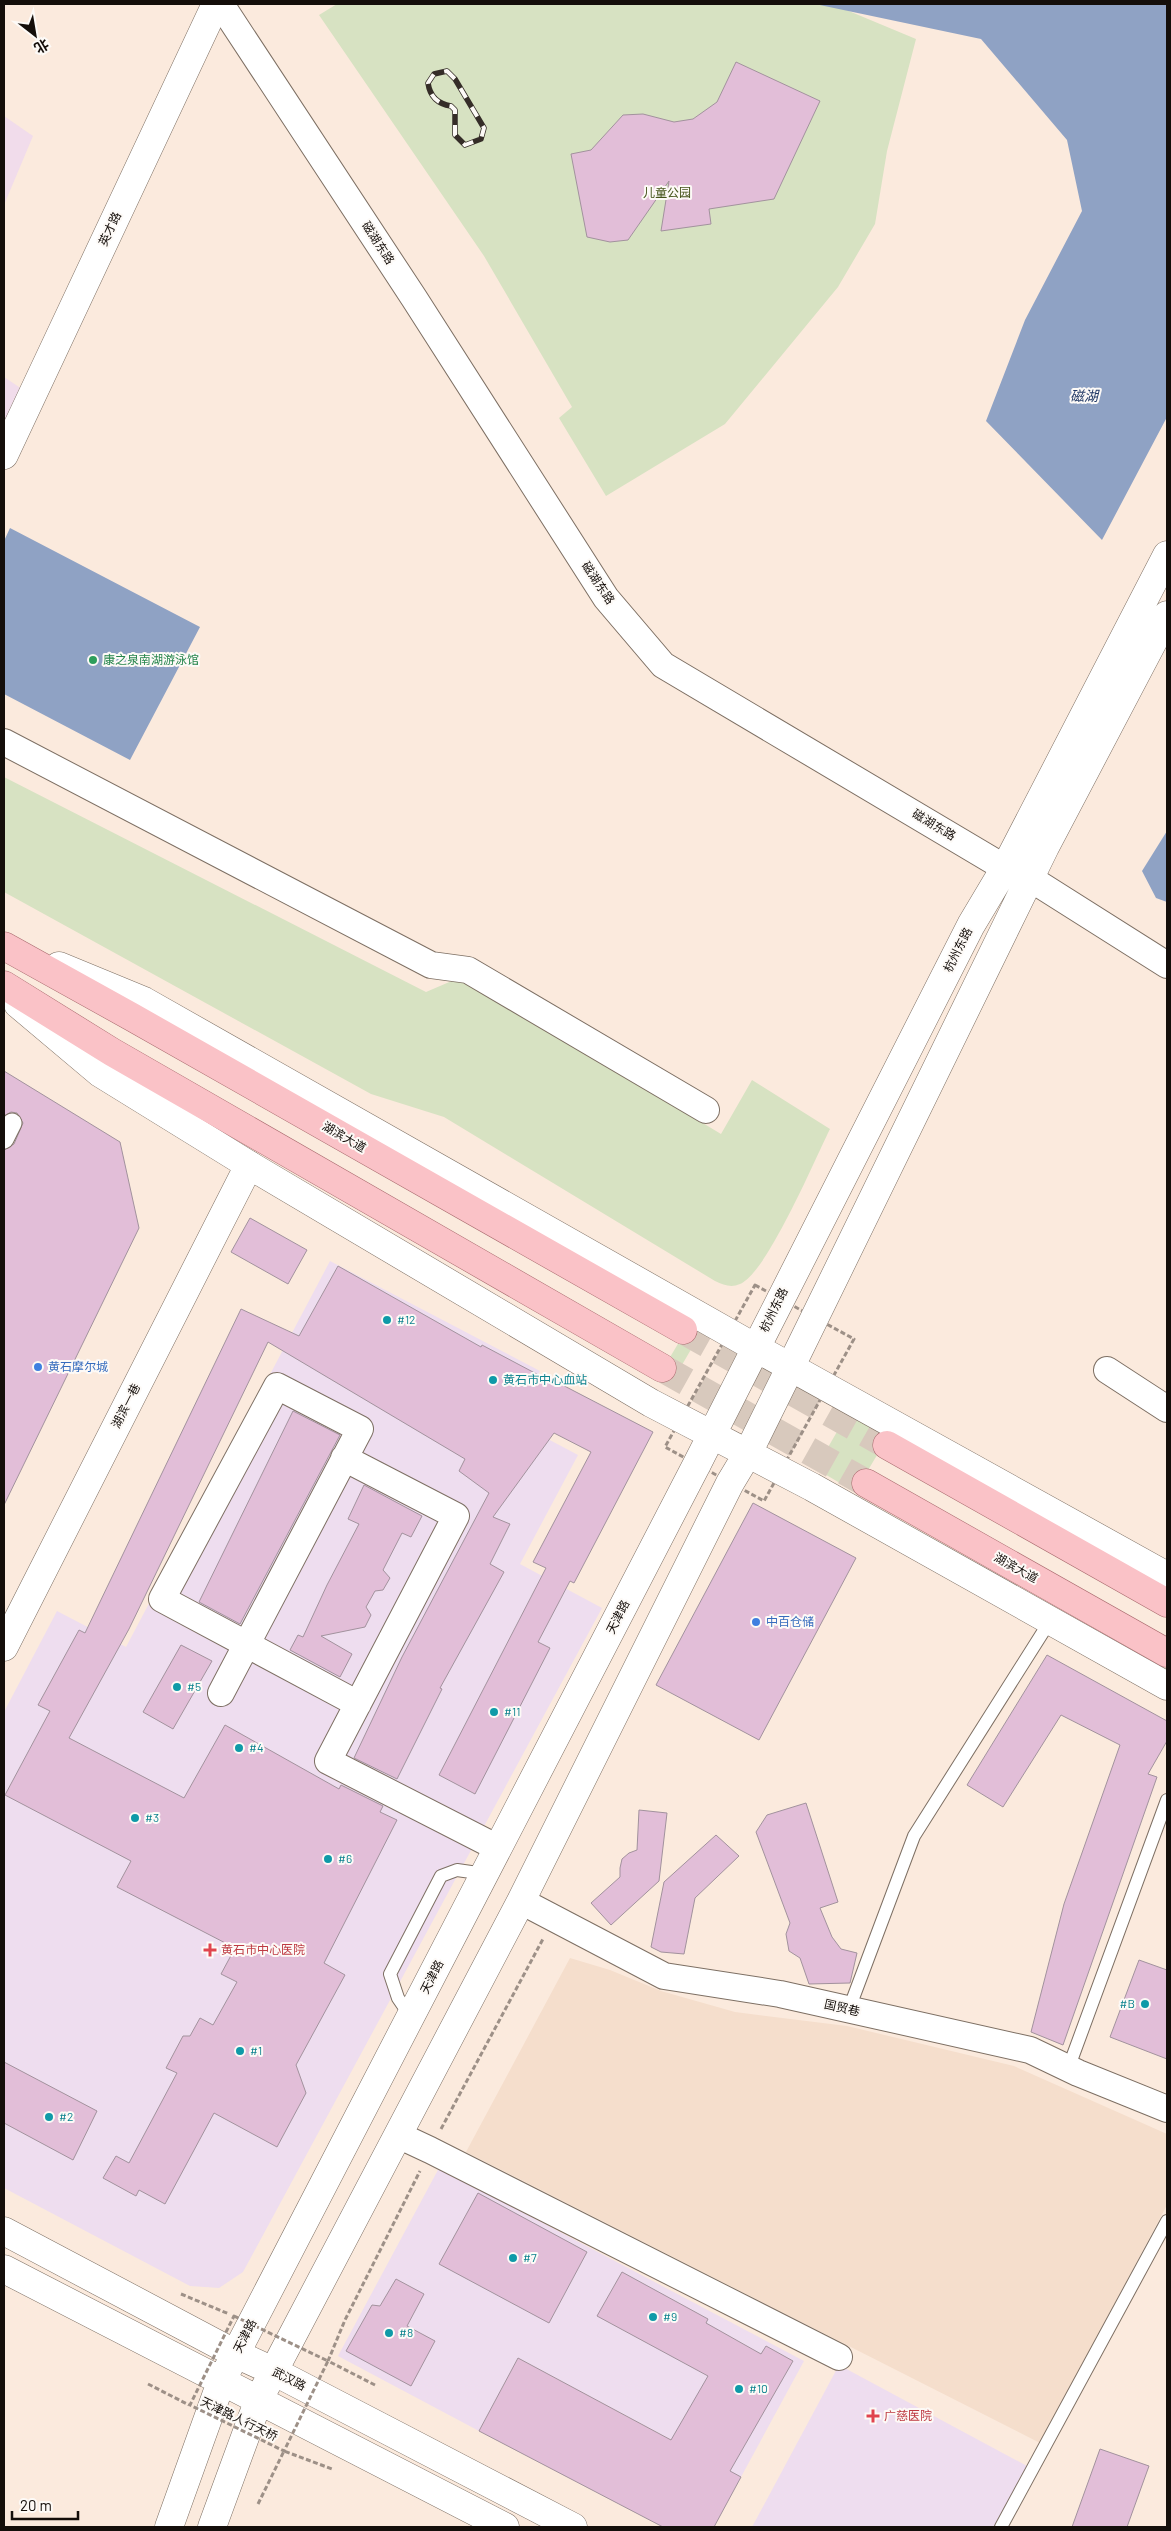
<svg xmlns="http://www.w3.org/2000/svg" width="1171" height="2531" viewBox="0 0 1171 2531" font-family="Barlow,'Noto Sans SC',sans-serif">
<style>
.built{fill:#f5decc}
.education{fill:#f1dceb}
.medical{fill:#eeddef}
.green{fill:#d7e2c2}
.water{fill:#8fa2c4}
.building{fill:#e2bed8;stroke:#a2929d}
.lines{fill:none;stroke-linecap:round;stroke-linejoin:round}
.primary-tunnel{stroke:#d8c9bd;stroke-width:28;stroke-dasharray:28 14;stroke-linecap:butt}
.service-casing{stroke:#7d6f63;stroke-width:14}
.pedestrian-casing{stroke:#7d6f63;stroke-width:21}
.minor-casing{stroke:#7d6f63;stroke-width:28}
.tertiary-casing{stroke:#7d6f63;stroke-width:29}
.secondary-casing{stroke:#7d6f63;stroke-width:29}
.primary-casing{stroke:#a8696d;stroke-width:29}
.path{stroke:#9d9087;stroke-width:3;stroke-dasharray:5 2.5;stroke-linecap:butt}
.service{stroke:#fff;stroke-width:12}
.pedestrian{stroke:#fff;stroke-width:19}
.minor{stroke:#fff;stroke-width:26}
.tertiary{stroke:#fff;stroke-width:28}
.secondary{stroke:#fff;stroke-width:28}
.primary{stroke:#fac2c7;stroke-width:28}
.rail-casing{stroke:#352d28;stroke-width:5.5}
.rail{stroke:#fdfaf7;stroke-width:4;stroke-dasharray:11;stroke-linecap:butt}
.path-bridge{stroke:#9d9087;stroke-width:3;stroke-dasharray:5 2.5;stroke-linecap:butt}
.leisure-dot{fill:#2e9e5b;stroke:#fdfaf7;stroke-width:2}
.culture-dot{fill:#0f9aa8;stroke:#fdfaf7;stroke-width:2}
.shop-dot{fill:#3f7fe0;stroke:#fdfaf7;stroke-width:2}
.health-dot{fill:#e0444e;stroke:#fdfaf7;stroke-width:2}
.labels{text-anchor:middle;stroke-width:4;stroke-linejoin:round;paint-order:stroke}
.park-label{font-size:12px;fill:#445319;stroke:#fdfaf7}
.street-label{font-size:12px;fill:#140e0a;stroke:#fdfaf7}
.leisure-label{font-size:12px;fill:#27864d;stroke:#fdfaf7;text-anchor:start}
.culture-label{font-size:12px;fill:#0d838f;stroke:#fdfaf7;text-anchor:start}
.shop-label{font-size:12px;fill:#366cbe;stroke:#fdfaf7;text-anchor:start}
.health-label{font-size:12px;fill:#be3a42;stroke:#fdfaf7;text-anchor:start}
.water-label{font-size:14px;font-style:italic;fill:#1f3764;stroke:#fdfaf7}
</style>
<rect width="100%" height="100%" fill="#fbeadd"/>
<path class="built" d="M 570,1958 L 610,1970 L 661,1991 L 735,2012 L 847,2026 L 1014,2066 L 1167,2134 L 1167,2205 L 1040,2443 L 466,2152 Z"/>
<path class="education" d="M 4,116 L 33,136 L 4,205 Z
M 4,377 L 22,389 L 4,428 Z"/>
<path class="medical" d="M 330,1261 L 540,1371 L 514,1421 L 578,1455 L 520,1564 L 602,1608 L 243,2272 L 219,2288 L 190,2286 L 4,2188 L 4,1712 L 57,1611 L 126,1647 Z
M 439,2168 L 804,2361 L 741,2477 L 518,2358 L 479,2431 L 338,2356 Z
M 839,2365 L 1027,2466 L 994,2527 L 752,2527 Z"/>
<path class="green" d="M 337,4 L 832,4 L 916,39 L 887,151 L 875,224 L 838,287 L 725,424 L 606,496 L 559,418 L 572,407 L 484,256 L 319,15 Z
M 4,777 L 426,992 L 461,977 L 721,1134 L 752,1080 L 830,1129 C 815,1159 767,1273 740,1284 C 731,1288 724,1285 715,1281 L 444,1117 L 371,1094 L 4,892 Z
M 688,1327 L 700,1334 L 672,1382 L 660,1374 Z
M 857,1418 L 889,1435 L 855,1492 L 823,1473 L 819,1463 L 842,1423 Z"/>
<path class="water" d="M 815,4 L 1167,4 L 1167,417 L 1102,540 L 986,421 L 1025,320 L 1082,211 L 1067,140 L 981,39 Z
M 10,528 L 200,627 L 130,760 L 4,694 L 4,541 Z
M 1167,831 L 1167,902 L 1156,898 L 1142,871 Z"/>
<path class="building" d="M 736,62 L 820,101 L 774,199 L 709,209 L 711,224 L 661,231 L 669,181 L 628,240 L 610,242 L 587,237 L 571,154 L 591,150 L 623,115 L 643,114 L 674,122 L 693,119 L 717,102 Z
M 4,1071 L 120,1142 L 139,1228 L 4,1505 L 4,1150 L 14,1144 L 23,1123 L 17,1113 L 11,1112 L 4,1116 Z
M 250,1218 L 307,1250 L 288,1284 L 231,1252 Z
M 338,1266 L 481,1347 L 482,1345 L 548,1380 L 549,1378 L 653,1432 L 574,1583 L 570,1581 L 538,1642 L 550,1648 L 475,1794 L 439,1775 L 546,1568 L 533,1562 L 591,1452 L 554,1433 L 493,1517 L 510,1524 L 490,1564 L 504,1572 L 440,1688 L 442,1689 L 397,1779 L 354,1758 L 402,1657 L 489,1493 L 459,1471 L 465,1459 L 268,1342 L 129,1629 L 69,1738 L 184,1798 L 225,1725 L 339,1789 L 341,1785 L 383,1806 L 380,1812 L 397,1820 L 324,1963 L 345,1975 L 296,2065 L 306,2093 L 277,2147 L 214,2113 L 165,2204 L 139,2190 L 136,2196 L 103,2178 L 116,2156 L 129,2163 L 177,2073 L 166,2068 L 183,2036 L 190,2036 L 200,2018 L 213,2025 L 237,1982 L 221,1974 L 235,1948 L 117,1887 L 131,1861 L 5,1795 L 50,1711 L 38,1705 L 79,1630 L 85,1633 L 241,1309 L 299,1336 Z
M 293,1411 L 340,1435 L 240,1624 L 199,1602 Z
M 364,1485 L 422,1516 L 411,1537 L 402,1533 L 383,1570 L 390,1578 L 383,1590 L 375,1591 L 366,1607 L 371,1615 L 365,1627 L 321,1636 L 352,1654 L 340,1677 L 290,1650 L 298,1635 L 303,1637 L 327,1585 L 359,1524 L 348,1519 Z
M 753,1503 L 856,1558 L 759,1740 L 656,1685 Z
M 181,1645 L 212,1661 L 173,1729 L 143,1712 Z
M 1047,1655 L 1167,1721 L 1167,1741 L 1148,1774 L 1157,1777 L 1063,2045 L 1031,2032 L 1064,1904 L 1120,1745 L 1061,1715 L 1003,1807 L 967,1785 Z
M 806,1803 L 838,1902 L 820,1908 L 832,1937 L 841,1949 L 857,1953 L 850,1983 L 809,1984 L 800,1958 L 789,1951 L 786,1934 L 790,1923 L 756,1832 L 767,1815 Z
M 639,1810 L 667,1813 L 659,1881 L 611,1925 L 591,1903 L 620,1877 L 620,1868 L 622,1859 L 629,1853 L 637,1850 Z
M 716,1835 L 739,1856 L 695,1898 L 684,1954 L 661,1952 L 651,1947 L 664,1882 Z
M 1139,1960 L 1167,1970 L 1167,2059 L 1110,2037 Z
M 4,2062 L 97,2111 L 73,2160 L 4,2123 Z
M 478,2193 L 587,2252 L 549,2323 L 439,2264 Z
M 622,2272 L 708,2319 L 706,2323 L 761,2354 L 766,2346 L 793,2361 L 730,2471 L 741,2477 L 714,2527 L 663,2527 L 479,2431 L 518,2358 L 671,2440 L 708,2376 L 597,2316 Z
M 396,2279 L 424,2294 L 407,2326 L 435,2341 L 411,2386 L 346,2351 L 372,2305 L 380,2306 Z
M 1100,2449 L 1149,2466 L 1127,2527 L 1072,2527 Z"/>
<g class="lines">
<path class="primary-tunnel" d="M 683,1330 L 887,1445
M 662,1368 L 866,1483"/>
<defs>
<path id="service" d="M 849,2009 L 914,1836 L 1050,1621
M 411,2017 L 398,1998 L 390,1974 L 441,1876 L 457,1870 L 485,1874
M 1068,2069 L 1167,1800
M 1001,2527 L 1167,2221"/>
<path id="pedestrian" d="M 4,1139 L 12,1123"/>
<path id="minor" d="M 219,4 L 226,12 L 414,298 L 606,598 L 663,665 L 1005,868 L 1031,879 L 1167,965
M 4,742 L 431,965 L 468,970 L 706,1110
M 1107,1370 L 1167,1409
M 344,1458 L 456,1516 L 328,1761 L 498,1848
M 221,1693 L 360,1429 L 277,1386 L 162,1599 L 358,1704
M 521,1901 L 664,1976 L 780,1994 L 1030,2050 L 1078,2073 L 1167,2109
M 398,2135 L 430,2150 L 839,2357"/>
<path id="tertiary" d="M 4,455 L 216,4
M 4,1647 L 249,1165"/>
<path id="secondary" d="M 59,966 L 144,1001 L 756,1348 L 1167,1576
M 18,1004 L 100,1073 L 249,1165 L 651,1403 L 812,1487 L 1167,1686
M 4,2231 L 236,2354 L 273,2371 L 573,2527
M 4,2269 L 505,2527
M 169,2527 L 221,2382 L 697,1464 L 971,925 L 1005,868 L 1167,555
M 212,2527 L 259,2399 L 521,1901 L 730,1483 L 748,1453 L 791,1366 L 1045,847 L 1167,615"/>
<path id="primary" d="M 4,946 L 132,1017 L 683,1330
M 4,985 L 112,1052 L 662,1368
M 887,1445 L 1167,1603
M 866,1483 L 1167,1653"/>
</defs>
<use href="#service" class="service-casing"/>
<use href="#pedestrian" class="pedestrian-casing"/>
<use href="#minor" class="minor-casing"/>
<use href="#tertiary" class="tertiary-casing"/>
<use href="#secondary" class="secondary-casing"/>
<use href="#primary" class="primary-casing"/>
<path class="path" d="M 755,1285 L 854,1339 L 764,1501 L 665,1447 Z
M 441,2129 L 543,1939
M 181,2294 L 229,2314
M 148,2384 L 189,2405
M 375,2385 L 328,2361 L 345,2320 L 420,2171
M 258,2504 L 284,2451 L 332,2469"/>
<use href="#service" class="service"/>
<use href="#pedestrian" class="pedestrian"/>
<use href="#minor" class="minor"/>
<use href="#tertiary" class="tertiary"/>
<use href="#secondary" class="secondary"/>
<use href="#primary" class="primary"/>
<defs>
<path id="rail" d="M 447,71 L 455,79 L 484,128 L 481,139 L 465,145 L 455,135 L 455,110 L 451,106 C 438,104 430,97 428,83 L 434,74 Z"/>
</defs>
<use href="#rail" class="rail-casing"/>
<use href="#rail" class="rail"/>
<path class="path-bridge" d="M 234,2316 L 328,2361 L 284,2451 L 190,2405 Z"/>
</g>
<circle class="leisure-dot" cx="93" cy="660" r="5"/>
<g class="culture-dot">
<circle cx="387" cy="1320" r="5"/>
<circle cx="493" cy="1380" r="5"/>
<circle cx="177" cy="1687" r="5"/>
<circle cx="494" cy="1712" r="5"/>
<circle cx="239" cy="1748" r="5"/>
<circle cx="135" cy="1818" r="5"/>
<circle cx="328" cy="1859" r="5"/>
<circle cx="1145" cy="2004" r="5"/>
<circle cx="240" cy="2051" r="5"/>
<circle cx="49" cy="2117" r="5"/>
<circle cx="513" cy="2258" r="5"/>
<circle cx="653" cy="2317" r="5"/>
<circle cx="389" cy="2333" r="5"/>
<circle cx="739" cy="2389" r="5"/>
</g>
<g class="shop-dot">
<circle cx="38" cy="1367" r="5"/>
<circle cx="756" cy="1622" r="5"/>
</g>
<g class="health-dot">
<path d="M207.5 1942.5h5v5h5v5h-5v5h-5v-5h-5v-5h5z"/>
<path d="M870.5 2408.5h5v5h5v5h-5v5h-5v-5h-5v-5h5z"/>
</g>
<g class="labels">
<g class="park-label">
<text x="667" y="197">儿童公园</text>
</g>
<g class="street-label">
<text transform="translate(110 229) rotate(-65)" y="4">英才路</text>
<text transform="translate(378 243) rotate(57)" y="4">磁湖东路</text>
<text transform="translate(598 583) rotate(56)" y="4">磁湖东路</text>
<text transform="translate(934 825) rotate(31)" y="4">磁湖东路</text>
<text transform="translate(958 950) rotate(-63)" y="4">杭州东路</text>
<text transform="translate(344 1137) rotate(30)" y="4">湖滨大道</text>
<text transform="translate(774 1310) rotate(-64)" y="4">杭州东路</text>
<text transform="translate(126 1406) rotate(-63)" y="4">湖滨一巷</text>
<text transform="translate(1016 1568) rotate(29)" y="4">湖滨大道</text>
<text transform="translate(618 1617) rotate(-63)" y="4">天津路</text>
<text transform="translate(432 1977) rotate(-63)" y="4">天津路</text>
<text transform="translate(842 2008) rotate(13)" y="4">国贸巷</text>
<text transform="translate(245 2336) rotate(-63)" y="4">天津路</text>
<text transform="translate(289 2379) rotate(27)" y="4">武汉路</text>
<text transform="translate(239 2419) rotate(26)" y="4">天津路人行天桥</text>
</g>
<g class="leisure-label">
<text x="103" y="664">康之泉南湖游泳馆</text>
</g>
<g class="culture-label">
<text x="397" y="1324">#12</text>
<text x="503" y="1384">黄石市中心血站</text>
<text x="187" y="1691">#5</text>
<text x="504" y="1716">#11</text>
<text x="249" y="1752">#4</text>
<text x="145" y="1822">#3</text>
<text x="338" y="1863">#6</text>
<text x="1135" y="2008" text-anchor="end">#B</text>
<text x="250" y="2055">#1</text>
<text x="59" y="2121">#2</text>
<text x="523" y="2262">#7</text>
<text x="663" y="2321">#9</text>
<text x="399" y="2337">#8</text>
<text x="749" y="2393">#10</text>
</g>
<g class="shop-label">
<text x="48" y="1371">黄石摩尔城</text>
<text x="766" y="1626">中百仓储</text>
</g>
<g class="health-label">
<text x="221" y="1954">黄石市中心医院</text>
<text x="884" y="2420">广慈医院</text>
</g>
<g class="water-label">
<text x="1084" y="401">磁湖</text>
</g>
</g>
<rect width="1171" height="2531" fill="none" stroke="#140e0a" stroke-width="10"/>
<g transform="translate(35 35) rotate(149)" stroke="#fdfaf7" stroke-width="4" paint-order="stroke">
<path d="M0-4L9 19L0 12L-9 19Z" fill="#140e0a"/>
<text y="-8" font-size="14" font-weight="bold" text-anchor="middle" fill="#140e0a">北</text>
</g>
<path d="M12 2511v8h66v-8" fill="none" stroke="#140e0a" stroke-width="2.5"/>
<text x="20" y="2511" font-size="15" fill="#140e0a" stroke="#fdfaf7" stroke-width="4" paint-order="stroke">20 m</text>
</svg>
